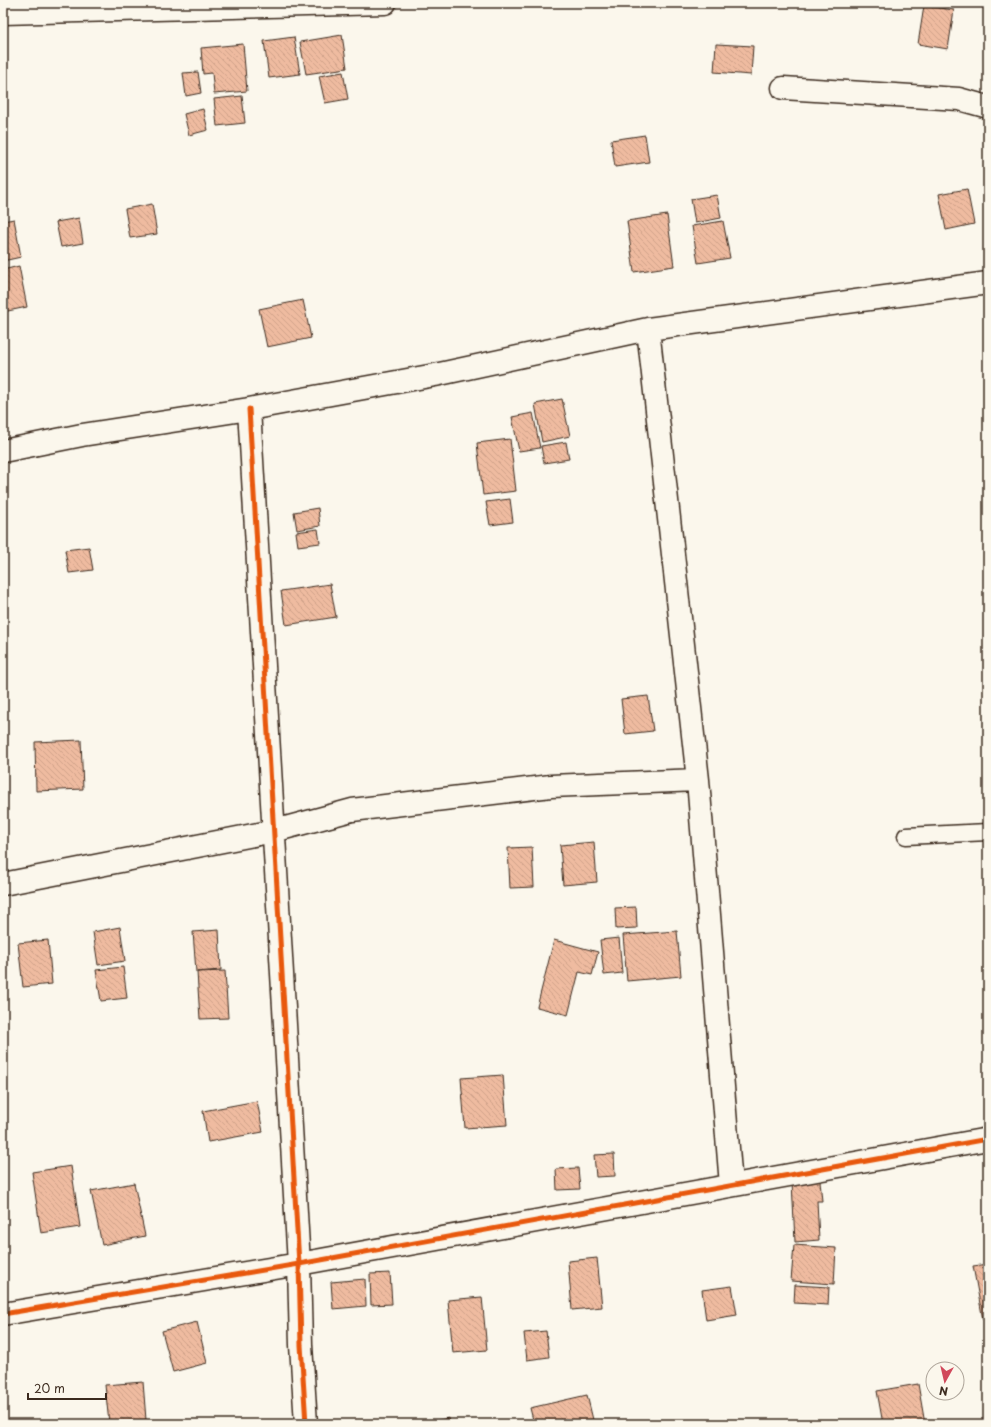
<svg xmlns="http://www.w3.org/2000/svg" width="991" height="1427" viewBox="0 0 991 1427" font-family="'Playpen Sans',sans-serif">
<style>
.building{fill:url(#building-back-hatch);stroke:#3b2a1e}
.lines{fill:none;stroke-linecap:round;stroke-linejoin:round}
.lane-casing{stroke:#3b2a1e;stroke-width:19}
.street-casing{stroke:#3b2a1e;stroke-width:25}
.lane{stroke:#fbf7ec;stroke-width:16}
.street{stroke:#fbf7ec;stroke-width:22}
.cycleway-casing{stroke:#fbf7ec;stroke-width:8}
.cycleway{stroke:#e8590c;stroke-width:5}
</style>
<defs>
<pattern id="building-back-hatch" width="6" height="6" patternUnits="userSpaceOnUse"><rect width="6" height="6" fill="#efbba0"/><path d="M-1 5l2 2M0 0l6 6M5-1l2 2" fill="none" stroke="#cea189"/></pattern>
</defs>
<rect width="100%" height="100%" fill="#fbf7ec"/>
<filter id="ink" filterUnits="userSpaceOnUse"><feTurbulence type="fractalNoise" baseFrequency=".025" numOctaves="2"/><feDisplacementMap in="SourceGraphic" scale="8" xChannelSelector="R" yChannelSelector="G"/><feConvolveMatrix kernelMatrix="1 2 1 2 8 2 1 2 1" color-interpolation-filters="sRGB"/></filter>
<g filter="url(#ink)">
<path class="building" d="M 924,6 L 954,10 L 948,49 L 918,44 Z
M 342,35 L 347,68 L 306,74 L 300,42 Z
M 294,37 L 300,74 L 269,78 L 264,41 Z
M 243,44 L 247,91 L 214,94 L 212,73 L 203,74 L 201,48 Z
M 716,44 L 753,46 L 751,75 L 714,72 Z
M 198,72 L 201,93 L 186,96 L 183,73 Z
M 343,72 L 348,99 L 325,103 L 319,76 Z
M 242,96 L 245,123 L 217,126 L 214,99 Z
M 203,109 L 208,130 L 189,135 L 184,114 Z
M 645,135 L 649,162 L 615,167 L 611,140 Z
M 967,189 L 974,224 L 946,230 L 939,194 Z
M 717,195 L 721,218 L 695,223 L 691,199 Z
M 152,204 L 157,234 L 130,238 L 125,209 Z
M 667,215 L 674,266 L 634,272 L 627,221 Z
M 79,218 L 83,243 L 61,247 L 56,222 Z
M 14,219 L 21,257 L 3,261 L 3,221 Z
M 723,221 L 730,258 L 698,263 L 692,226 Z
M 19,266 L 27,307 L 3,312 L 3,270 Z
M 303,300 L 311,338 L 267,347 L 259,309 Z
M 562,399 L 570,436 L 542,442 L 535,404 Z
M 533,413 L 540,448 L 519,451 L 512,417 Z
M 510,439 L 516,491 L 483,495 L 477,443 Z
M 566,442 L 569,459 L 544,463 L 541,446 Z
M 510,499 L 513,522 L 490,525 L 486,502 Z
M 318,508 L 320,526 L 297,530 L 294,512 Z
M 318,529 L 320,543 L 298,546 L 296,532 Z
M 89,547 L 93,570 L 69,573 L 65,550 Z
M 330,584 L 336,617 L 286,625 L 281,591 Z
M 648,696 L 653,731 L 625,734 L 621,699 Z
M 81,740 L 83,789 L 36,791 L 35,742 Z
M 594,842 L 597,882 L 563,885 L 560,845 Z
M 532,847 L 534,887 L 510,888 L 508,848 Z
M 636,907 L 637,928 L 616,929 L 615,908 Z
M 120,927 L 125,961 L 98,965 L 93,932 Z
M 219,930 L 221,970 L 196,972 L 193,932 Z
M 677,931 L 681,976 L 627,981 L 623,935 Z
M 619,938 L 622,973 L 604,975 L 600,940 Z
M 48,940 L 52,984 L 23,987 L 18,943 Z
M 554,940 L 598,952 L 592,975 L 579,972 L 568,1015 L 537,1007 Z
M 123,967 L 127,998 L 101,1001 L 96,970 Z
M 225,971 L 228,1018 L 200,1019 L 197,972 Z
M 503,1075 L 507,1125 L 465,1128 L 461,1078 Z
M 257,1101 L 263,1132 L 208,1142 L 203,1111 Z
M 614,1154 L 615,1176 L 596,1177 L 594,1155 Z
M 71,1166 L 80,1227 L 41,1233 L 32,1172 Z
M 578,1168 L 580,1189 L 557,1190 L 556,1169 Z
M 820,1181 L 822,1201 L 817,1201 L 819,1240 L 795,1242 L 792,1182 Z
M 134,1183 L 145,1236 L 102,1245 L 91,1191 Z
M 794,1245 L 836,1248 L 834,1284 L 791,1281 Z
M 597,1258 L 602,1307 L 572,1310 L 568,1261 Z
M 988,1264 L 988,1319 L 983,1320 L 973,1266 Z
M 390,1273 L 392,1304 L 371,1305 L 370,1274 Z
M 365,1279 L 366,1306 L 333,1309 L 331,1282 Z
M 795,1285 L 829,1287 L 828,1305 L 794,1303 Z
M 732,1286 L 737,1315 L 706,1320 L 702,1290 Z
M 482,1297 L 487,1350 L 453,1353 L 448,1300 Z
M 197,1322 L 207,1363 L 173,1372 L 162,1331 Z
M 546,1331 L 549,1357 L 527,1360 L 524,1333 Z
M 143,1382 L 146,1420 L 109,1423 L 105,1385 Z
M 918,1384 L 925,1424 L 883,1424 L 877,1391 Z
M 587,1395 L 594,1424 L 534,1424 L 530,1408 Z
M 449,1418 L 450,1424 L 420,1424 Z"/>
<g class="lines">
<defs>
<path id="lane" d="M 906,836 L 988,832"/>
<path id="street" d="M 3,13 L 385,3
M 783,88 L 959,99 L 988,107
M 648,329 L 698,780 L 731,1185
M 249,409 L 299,1264 L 301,1345 L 306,1424
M 3,451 L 82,435 L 249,409 L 435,375 L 648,329 L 988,283
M 3,884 L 274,831 L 352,810 L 551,786 L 698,780
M 3,1314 L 299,1264 L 988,1139"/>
</defs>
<use href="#lane" class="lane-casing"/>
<use href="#street" class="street-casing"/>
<use href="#lane" class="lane"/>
<use href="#street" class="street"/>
<defs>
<path id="cycleway" d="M 249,409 L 299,1264 L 301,1345 L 306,1424
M 3,1314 L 299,1264 L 988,1139"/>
</defs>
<use href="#cycleway" class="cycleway-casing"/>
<use href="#cycleway" class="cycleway"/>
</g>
</g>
<rect width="991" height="1427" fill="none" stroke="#fbf7ec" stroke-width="16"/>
<rect x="8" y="8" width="975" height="1411" fill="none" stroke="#3b2a1e" stroke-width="1.5" filter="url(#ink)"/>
<g transform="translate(945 1381) rotate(188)"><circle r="19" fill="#fbf7ec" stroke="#aea59a"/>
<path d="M0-3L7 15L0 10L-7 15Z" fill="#d1495b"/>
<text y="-6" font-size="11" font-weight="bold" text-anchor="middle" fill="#3b2a1e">N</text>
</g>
<path d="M28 1393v6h78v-6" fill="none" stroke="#3b2a1e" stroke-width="2"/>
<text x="34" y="1393" font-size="12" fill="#3b2a1e" stroke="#fbf7ec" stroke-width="3" paint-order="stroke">20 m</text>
</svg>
